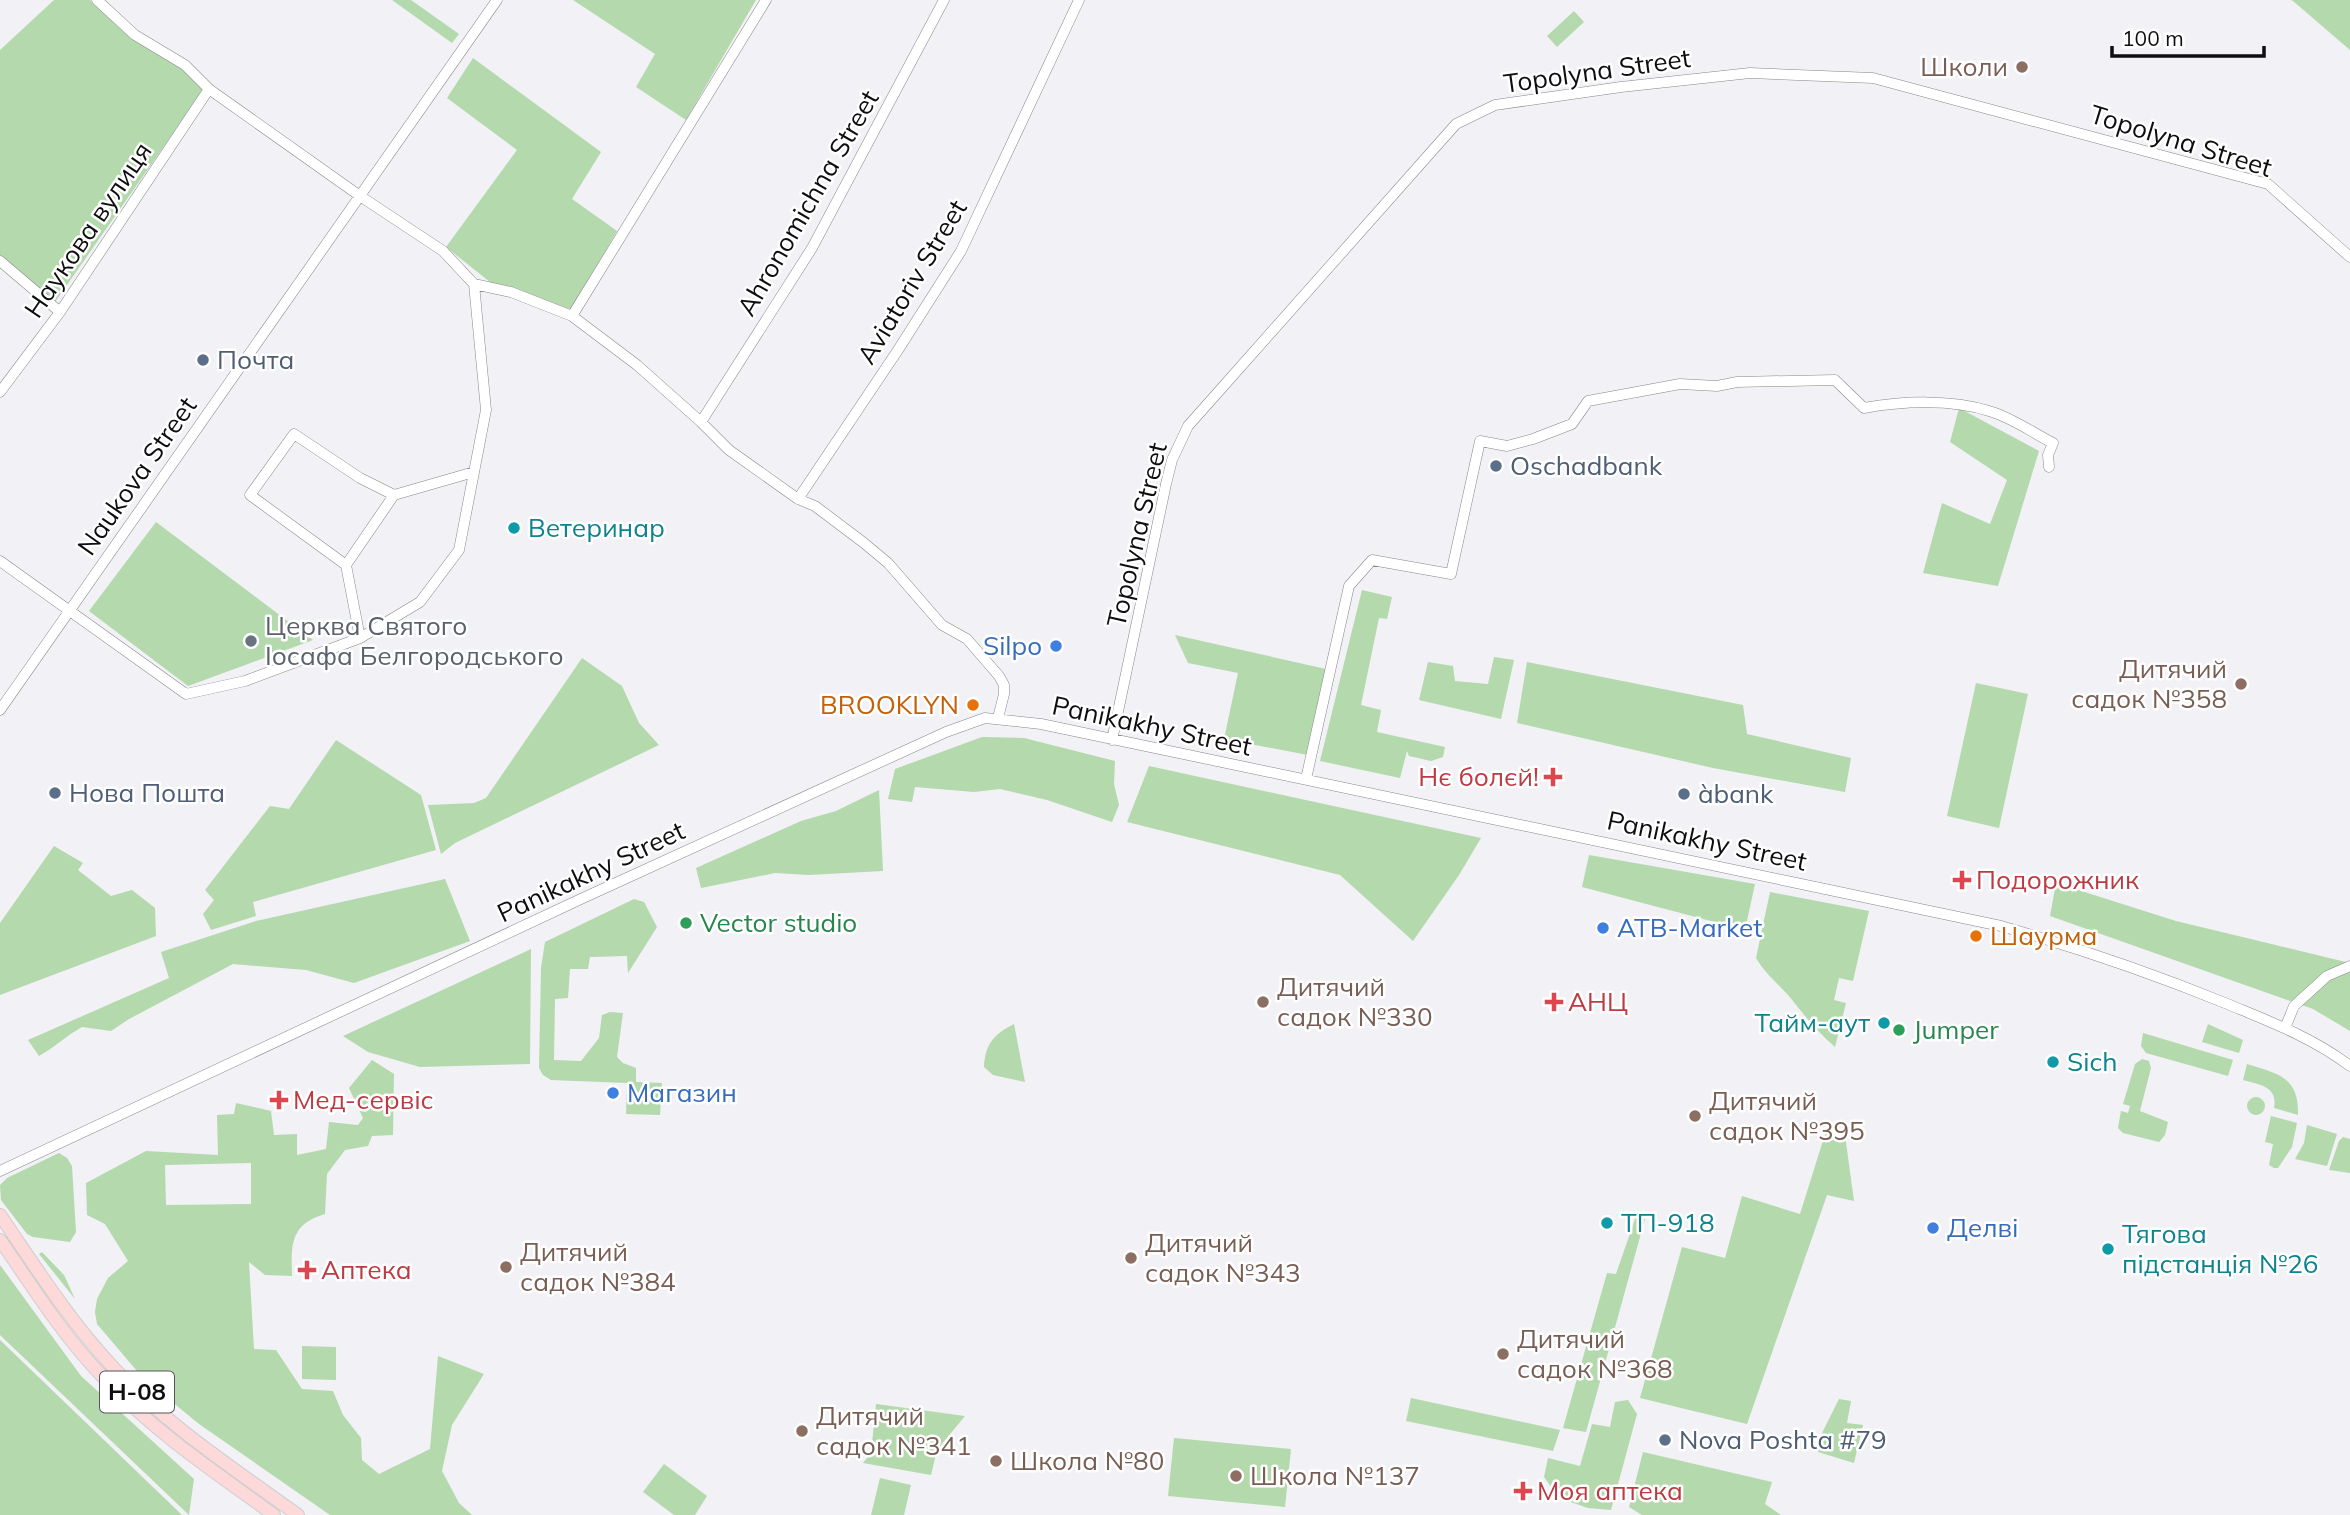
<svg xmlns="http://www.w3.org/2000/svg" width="2350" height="1515" viewBox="0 0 2350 1515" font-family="Mulish,sans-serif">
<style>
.green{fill:#b3d9ad;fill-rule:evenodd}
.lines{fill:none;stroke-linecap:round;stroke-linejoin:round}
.minor-casing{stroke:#87878b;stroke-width:11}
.major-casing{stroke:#cfcfcf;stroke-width:14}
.minor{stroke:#fff;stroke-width:10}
.major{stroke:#fdd9da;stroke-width:12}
.education-dot{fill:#8d6e63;stroke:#fff;stroke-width:2.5}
.service-dot{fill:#5c6f8a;stroke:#fff;stroke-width:2.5}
.culture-dot{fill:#0f9aa8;stroke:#fff;stroke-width:2.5}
.worship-dot{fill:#6b7280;stroke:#fff;stroke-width:2.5}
.shop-dot{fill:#3f7fe0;stroke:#fff;stroke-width:2.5}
.food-dot{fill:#e8710a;stroke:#fff;stroke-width:2.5}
.health-dot{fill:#e0444e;stroke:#fff;stroke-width:2.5}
.leisure-dot{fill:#2e9e5b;stroke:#fff;stroke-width:2.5}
.labels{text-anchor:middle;stroke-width:5;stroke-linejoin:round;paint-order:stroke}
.shield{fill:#fff;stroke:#565658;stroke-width:2}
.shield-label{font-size:24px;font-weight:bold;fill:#0e0e10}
.education-label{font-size:26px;fill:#785e54;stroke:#fff;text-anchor:start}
.street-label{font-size:26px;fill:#0e0e10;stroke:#fff}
.service-label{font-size:26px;fill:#4e5e75;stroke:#fff;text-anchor:start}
.culture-label{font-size:26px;fill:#0d838f;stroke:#fff;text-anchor:start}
.worship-label{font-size:26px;fill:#5b616d;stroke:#fff;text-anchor:start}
.shop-label{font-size:26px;fill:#366cbe;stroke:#fff;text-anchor:start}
.food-label{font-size:26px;fill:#c56008;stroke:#fff;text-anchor:end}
.health-label{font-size:26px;fill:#be3a42;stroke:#fff;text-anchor:start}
.leisure-label{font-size:26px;fill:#27864d;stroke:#fff;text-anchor:start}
</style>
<rect width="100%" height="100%" fill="#f1f1f6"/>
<path class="green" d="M 54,0 L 90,0 L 131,38 L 183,69 L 204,89 L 55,302 L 0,256 L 0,50 Z
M 392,0 L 411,0 L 459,34 L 452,43 Z
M 573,0 L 756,0 L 686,120 L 636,87 L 655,54 Z
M 2291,0 L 2350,0 L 2350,50 L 2293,1 Z
M 1574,11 L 1584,22 L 1557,47 L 1547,36 Z
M 473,58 L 601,152 L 572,199 L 617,231 L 571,311 L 490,282 L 446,247 L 517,150 L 447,98 Z
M 1959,408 L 2039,451 L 1998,586 L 1923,573 L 1942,503 L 1990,524 L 2007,480 L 1950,442 Z
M 156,522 L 313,640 L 188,686 L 89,611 Z
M 1362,590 L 1392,597 L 1387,619 L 1379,618 L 1361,705 L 1381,710 L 1377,732 L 1445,747 L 1443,757 L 1431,761 L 1409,756 L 1407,751 L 1400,778 L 1320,761 Z
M 1175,635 L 1326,669 L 1308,755 L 1224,739 L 1238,673 L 1188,663 Z
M 1494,657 L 1514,660 L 1501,719 L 1419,700 L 1428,662 L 1453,666 L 1455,681 L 1488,684 Z
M 582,658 L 622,686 L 639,723 L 659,745 L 455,843 L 441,854 L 428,805 L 474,803 L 486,798 Z
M 1527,662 L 1743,705 L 1747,734 L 1851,758 L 1845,792 L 1713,768 L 1517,723 Z
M 1976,683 L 2028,694 L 1999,828 L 1947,816 Z
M 982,737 L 1024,738 L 1115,761 L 1114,784 L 1119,805 L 1112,822 L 1047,800 L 1000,789 L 974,792 L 915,787 L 912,802 L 888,799 L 895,769 Z
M 336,740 L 421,795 L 436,850 L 253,902 L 256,916 L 211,930 L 203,914 L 214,900 L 205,890 L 270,806 L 289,809 Z
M 1149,766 L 1481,838 L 1459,875 L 1413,941 L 1340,875 L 1127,822 Z
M 879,790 L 883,871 L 809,875 L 775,873 L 701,888 L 696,868 L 801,821 L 836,811 Z
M 54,846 L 83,863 L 78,870 L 111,896 L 132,890 L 155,908 L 156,936 L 0,995 L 0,923 Z
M 1589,855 L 1755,884 L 1745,930 L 1582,887 Z
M 445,879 L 470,941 L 354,983 L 306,970 L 233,964 L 129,1019 L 111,1031 L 82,1027 C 66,1036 55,1047 39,1056 L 28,1040 L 169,978 L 161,952 L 256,921 Z
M 2056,883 L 2176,921 L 2350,963 L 2350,1031 L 2313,1009 L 2050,916 Z
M 1770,892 L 1869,911 L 1853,981 L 1839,978 L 1834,1000 L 1846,1003 L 1835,1047 C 1817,1031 1808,1020 1793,1001 C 1781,986 1766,975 1756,958 Z
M 634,899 L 644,902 L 657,927 L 628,973 L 627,956 L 590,957 L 588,969 L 570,969 L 568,998 L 555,999 L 554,1060 L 581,1061 L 599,1038 L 602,1015 L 610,1012 L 623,1013 L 617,1057 L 623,1063 L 636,1068 L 636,1082 L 662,1083 L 660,1115 L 626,1114 L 627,1083 L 551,1080 L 543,1075 L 539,1068 L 541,968 L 545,942 Z
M 531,949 L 530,1064 L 420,1067 L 368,1052 L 343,1036 Z
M 1014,1024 L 1025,1082 L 993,1075 L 984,1067 C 985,1044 994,1034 1014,1024 Z
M 2208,1024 L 2243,1040 L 2239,1053 L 2202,1042 Z
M 2143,1033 L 2233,1060 L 2228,1076 L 2146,1053 L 2141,1046 Z
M 2142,1059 L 2149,1061 L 2151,1068 L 2140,1111 L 2168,1122 L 2165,1135 L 2159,1142 L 2123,1133 L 2118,1128 L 2121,1111 L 2128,1113 L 2130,1106 L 2123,1104 L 2135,1064 Z
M 372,1060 L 394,1074 L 393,1135 L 372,1136 L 368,1146 L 345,1150 L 327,1174 L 325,1214 C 290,1224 291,1245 292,1276 L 265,1275 L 249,1262 L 254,1349 L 276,1350 L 302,1389 L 333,1391 L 343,1415 L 361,1438 L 362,1460 L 379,1474 L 430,1449 L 438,1356 L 484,1374 L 452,1425 L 442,1471 L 459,1503 L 472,1515 L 330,1515 L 199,1424 L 143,1378 L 97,1324 L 95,1312 L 97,1299 L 108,1278 L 128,1261 L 105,1224 L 87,1215 L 86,1183 L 146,1151 L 218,1155 L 217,1115 L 234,1114 L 236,1103 L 271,1111 L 274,1135 L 297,1134 L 297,1155 L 326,1149 L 329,1122 L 358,1125 L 363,1118 L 349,1088 ZM 251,1163 L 251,1204 L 166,1205 L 165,1165 Z
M 2247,1064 C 2279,1074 2299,1077 2298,1115 L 2274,1108 C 2278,1086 2260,1085 2243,1080 Z
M2247 1106a9 9 0 1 1 18 0a9 9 0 1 1-18 0Z
M 2271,1116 L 2297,1123 L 2292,1147 L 2278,1168 L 2274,1168 L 2269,1165 L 2273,1144 L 2265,1142 Z
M 2307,1125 L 2337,1134 L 2327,1166 L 2295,1159 L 2304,1143 Z
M 1826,1131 L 1845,1135 L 1854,1201 L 1827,1195 L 1747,1424 L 1640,1398 L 1682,1247 L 1725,1258 L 1742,1196 L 1800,1214 Z
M 2343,1137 L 2350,1139 L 2350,1173 L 2329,1170 L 2339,1141 Z
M 59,1153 L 67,1158 L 72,1166 L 76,1232 L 70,1242 L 33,1237 L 27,1234 L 1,1200 L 0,1185 L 7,1178 Z
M 1636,1216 L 1645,1219 L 1586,1432 L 1563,1428 L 1607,1273 L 1616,1274 Z
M 42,1252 L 64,1275 L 75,1299 L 39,1254 Z
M 0,1265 L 81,1376 L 194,1479 L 189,1515 L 0,1335 Z
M 0,1340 L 182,1515 L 0,1515 Z
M 302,1346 L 336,1347 L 336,1380 L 302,1379 Z
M 1411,1398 L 1560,1430 L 1553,1451 L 1406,1421 Z
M 1839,1399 L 1851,1401 L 1847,1423 L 1863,1425 L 1854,1463 L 1818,1452 L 1823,1431 Z
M 1628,1400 L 1637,1414 L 1611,1510 L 1588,1508 L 1559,1498 L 1544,1477 L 1548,1458 L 1580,1466 L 1592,1424 L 1610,1427 L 1615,1402 Z
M 876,1404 L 965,1416 L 937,1450 L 931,1475 L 863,1463 L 871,1453 Z
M 1174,1438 L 1291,1449 L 1285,1507 L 1168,1496 Z
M 1643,1452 L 1772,1482 L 1765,1504 L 1781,1515 L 1642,1515 L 1629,1507 Z
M 664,1464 L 707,1496 L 695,1515 L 674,1515 L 643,1492 Z
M 880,1478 L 911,1485 L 904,1515 L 871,1515 Z"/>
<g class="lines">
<defs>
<path id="minor" d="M 0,261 L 60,312
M 474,284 L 511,292 L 572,316 L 637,365 L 701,422 L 729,450 L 798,499 L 815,506 L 864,543 L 888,563 L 942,625 L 967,639 L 999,676 L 1004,685 L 1004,694 L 998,718
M 572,316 L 766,0
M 0,392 L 60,312 L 209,89
M 701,422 L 812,248 L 944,0
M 798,499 L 898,350 L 961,251 L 1079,0
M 0,561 L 186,694 L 245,681 L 360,638 L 420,602 L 459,550 L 486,410 L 474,284 L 443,251 L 360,196 L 209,89 L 185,65 L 135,35 L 97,0
M 346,565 L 250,495 L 294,434 L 360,478 L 394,495 L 474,472
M 360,638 L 346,565 L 394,495
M 0,710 L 497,0
M 1112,740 L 1166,484 L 1172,460 L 1188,426 L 1456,124 L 1495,105 L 1621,87 L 1750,73 L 1873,78 L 2268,184 L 2350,257
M 1306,779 L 1349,586 L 1372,560 L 1451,574 L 1480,441 L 1507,446 L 1533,439 L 1572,424 L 1588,401 L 1680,384 L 1717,386 L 1737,382 L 1835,380 L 1864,408 C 1903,401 1951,399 1989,411 C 2011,417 2033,433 2053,443 L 2048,455 L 2049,467
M 2285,1028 L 2294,1006 L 2327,976 L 2350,966
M 0,1171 L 583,898 L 946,732 L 985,718 L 1041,724 L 2001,926 C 2078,948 2151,973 2225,1003 C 2268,1021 2312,1037 2350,1066"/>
<path id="major" d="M 0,1215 C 35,1266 69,1320 111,1365 C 165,1424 234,1469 298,1515
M 0,1240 C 32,1286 63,1336 103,1377 C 153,1431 215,1472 274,1515"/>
</defs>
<use href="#minor" class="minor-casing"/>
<use href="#major" class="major-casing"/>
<use href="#minor" class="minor"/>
<use href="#major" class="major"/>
</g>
<g class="education-dot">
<circle cx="2022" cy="67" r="7"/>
<circle cx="2241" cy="684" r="7"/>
<circle cx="1263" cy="1002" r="7"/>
<circle cx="1695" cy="1116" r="7"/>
<circle cx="1131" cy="1258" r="7"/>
<circle cx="506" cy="1267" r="7"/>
<circle cx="1503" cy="1354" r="7"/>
<circle cx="802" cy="1431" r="7"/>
<circle cx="996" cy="1461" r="7"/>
<circle cx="1236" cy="1476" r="7"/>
</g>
<g class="service-dot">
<circle cx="203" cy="360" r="7"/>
<circle cx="1496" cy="466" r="7"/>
<circle cx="55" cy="793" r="7"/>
<circle cx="1684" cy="794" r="7"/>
<circle cx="1665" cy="1440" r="7"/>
</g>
<g class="culture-dot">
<circle cx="514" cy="528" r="7"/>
<circle cx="1884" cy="1023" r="7"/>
<circle cx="2053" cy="1062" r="7"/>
<circle cx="1607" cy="1223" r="7"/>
<circle cx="2108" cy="1249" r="7"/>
</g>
<circle class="worship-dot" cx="251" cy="641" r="7"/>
<g class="shop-dot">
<circle cx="1056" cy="646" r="7"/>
<circle cx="1603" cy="928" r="7"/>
<circle cx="613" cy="1093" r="7"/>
<circle cx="1933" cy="1228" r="7"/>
</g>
<g class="food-dot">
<circle cx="973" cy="705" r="7"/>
<circle cx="1976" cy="936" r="7"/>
</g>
<g class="health-dot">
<path d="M1549.5 766.5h7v7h7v7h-7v7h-7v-7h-7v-7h7z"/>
<path d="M1958.5 869.5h7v7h7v7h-7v7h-7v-7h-7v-7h7z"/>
<path d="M1550.5 991.5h7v7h7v7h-7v7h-7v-7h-7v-7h7z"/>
<path d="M275.5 1089.5h7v7h7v7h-7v7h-7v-7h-7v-7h7z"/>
<path d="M303.5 1259.5h7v7h7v7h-7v7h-7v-7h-7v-7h7z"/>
<path d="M1519.5 1480.5h7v7h7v7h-7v7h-7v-7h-7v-7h7z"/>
</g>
<g class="leisure-dot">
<circle cx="686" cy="923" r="7"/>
<circle cx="1899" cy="1030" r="7"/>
</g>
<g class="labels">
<rect class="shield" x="100" y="1371.5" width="74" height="41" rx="5"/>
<g class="shield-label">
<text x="137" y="1400">Н-08</text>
</g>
<g class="education-label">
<text x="2008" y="76" text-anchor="end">Школи</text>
<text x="2227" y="678" text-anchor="end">Дитячий<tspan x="2227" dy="30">садок №358</tspan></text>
<text x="1277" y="996">Дитячий<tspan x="1277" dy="30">садок №330</tspan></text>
<text x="1709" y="1110">Дитячий<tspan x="1709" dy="30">садок №395</tspan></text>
<text x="1145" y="1252">Дитячий<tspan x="1145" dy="30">садок №343</tspan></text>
<text x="520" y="1261">Дитячий<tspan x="520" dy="30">садок №384</tspan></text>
<text x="1517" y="1348">Дитячий<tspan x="1517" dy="30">садок №368</tspan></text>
<text x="816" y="1425">Дитячий<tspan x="816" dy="30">садок №341</tspan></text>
<text x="1010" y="1470">Школа №80</text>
<text x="1250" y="1485">Школа №137</text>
</g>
<g class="street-label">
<text transform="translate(1597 71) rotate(-8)" y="9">Topolyna Street</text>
<text transform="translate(2181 141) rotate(17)" y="9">Topolyna Street</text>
<text transform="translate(808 203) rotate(-60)" y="9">Ahronomichna Street</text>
<text transform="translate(88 230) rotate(-56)" y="9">Наукова вулиця</text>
<text transform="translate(912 282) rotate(-59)" y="9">Aviatoriv Street</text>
<text transform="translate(137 476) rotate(-55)" y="9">Naukova Street</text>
<text transform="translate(1137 535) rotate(-77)" y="9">Topolyna Street</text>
<text transform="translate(1152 726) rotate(12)" y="9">Panikakhy Street</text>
<text transform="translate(1707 841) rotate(12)" y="9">Panikakhy Street</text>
<text transform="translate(591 872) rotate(-25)" y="9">Panikakhy Street</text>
</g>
<g class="service-label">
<text x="217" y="369">Почта</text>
<text x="1510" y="475">Oschadbank</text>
<text x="69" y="802">Нова Пошта</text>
<text x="1698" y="803">àbank</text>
<text x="1679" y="1449">Nova Poshta #79</text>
</g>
<g class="culture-label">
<text x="528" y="537">Ветеринар</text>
<text x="1870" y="1032" text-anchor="end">Тайм-аут</text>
<text x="2067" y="1071">Sich</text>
<text x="1621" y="1232">ТП-918</text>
<text x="2122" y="1243">Тягова<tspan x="2122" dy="30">пiдстанцiя №26</tspan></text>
</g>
<g class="worship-label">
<text x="265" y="635">Церква Святого<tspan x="265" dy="30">Іосафа Белгородського</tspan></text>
</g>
<g class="shop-label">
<text x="1042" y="655" text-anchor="end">Silpo</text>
<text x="1617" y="937">ATB-Market</text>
<text x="627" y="1102">Магазин</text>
<text x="1947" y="1237">Делві</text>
</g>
<g class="food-label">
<text x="959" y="714">BROOKLYN</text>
<text x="1990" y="945" text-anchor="start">Шаурма</text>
</g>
<g class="health-label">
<text x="1539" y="786" text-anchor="end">Нє болєй!</text>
<text x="1976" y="889">Подорожник</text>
<text x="1568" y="1011">АНЦ</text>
<text x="293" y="1109">Мед-сервіс</text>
<text x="321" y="1279">Аптека</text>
<text x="1537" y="1500">Моя аптека</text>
</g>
<g class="leisure-label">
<text x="700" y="932">Vector studio</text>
<text x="1913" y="1039">Jumper</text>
</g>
</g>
<path d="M2112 46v10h152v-10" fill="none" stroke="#0e0e10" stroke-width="3.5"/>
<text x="2122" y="46" font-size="21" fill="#0e0e10" stroke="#ffffff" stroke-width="5" paint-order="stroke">100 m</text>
</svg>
